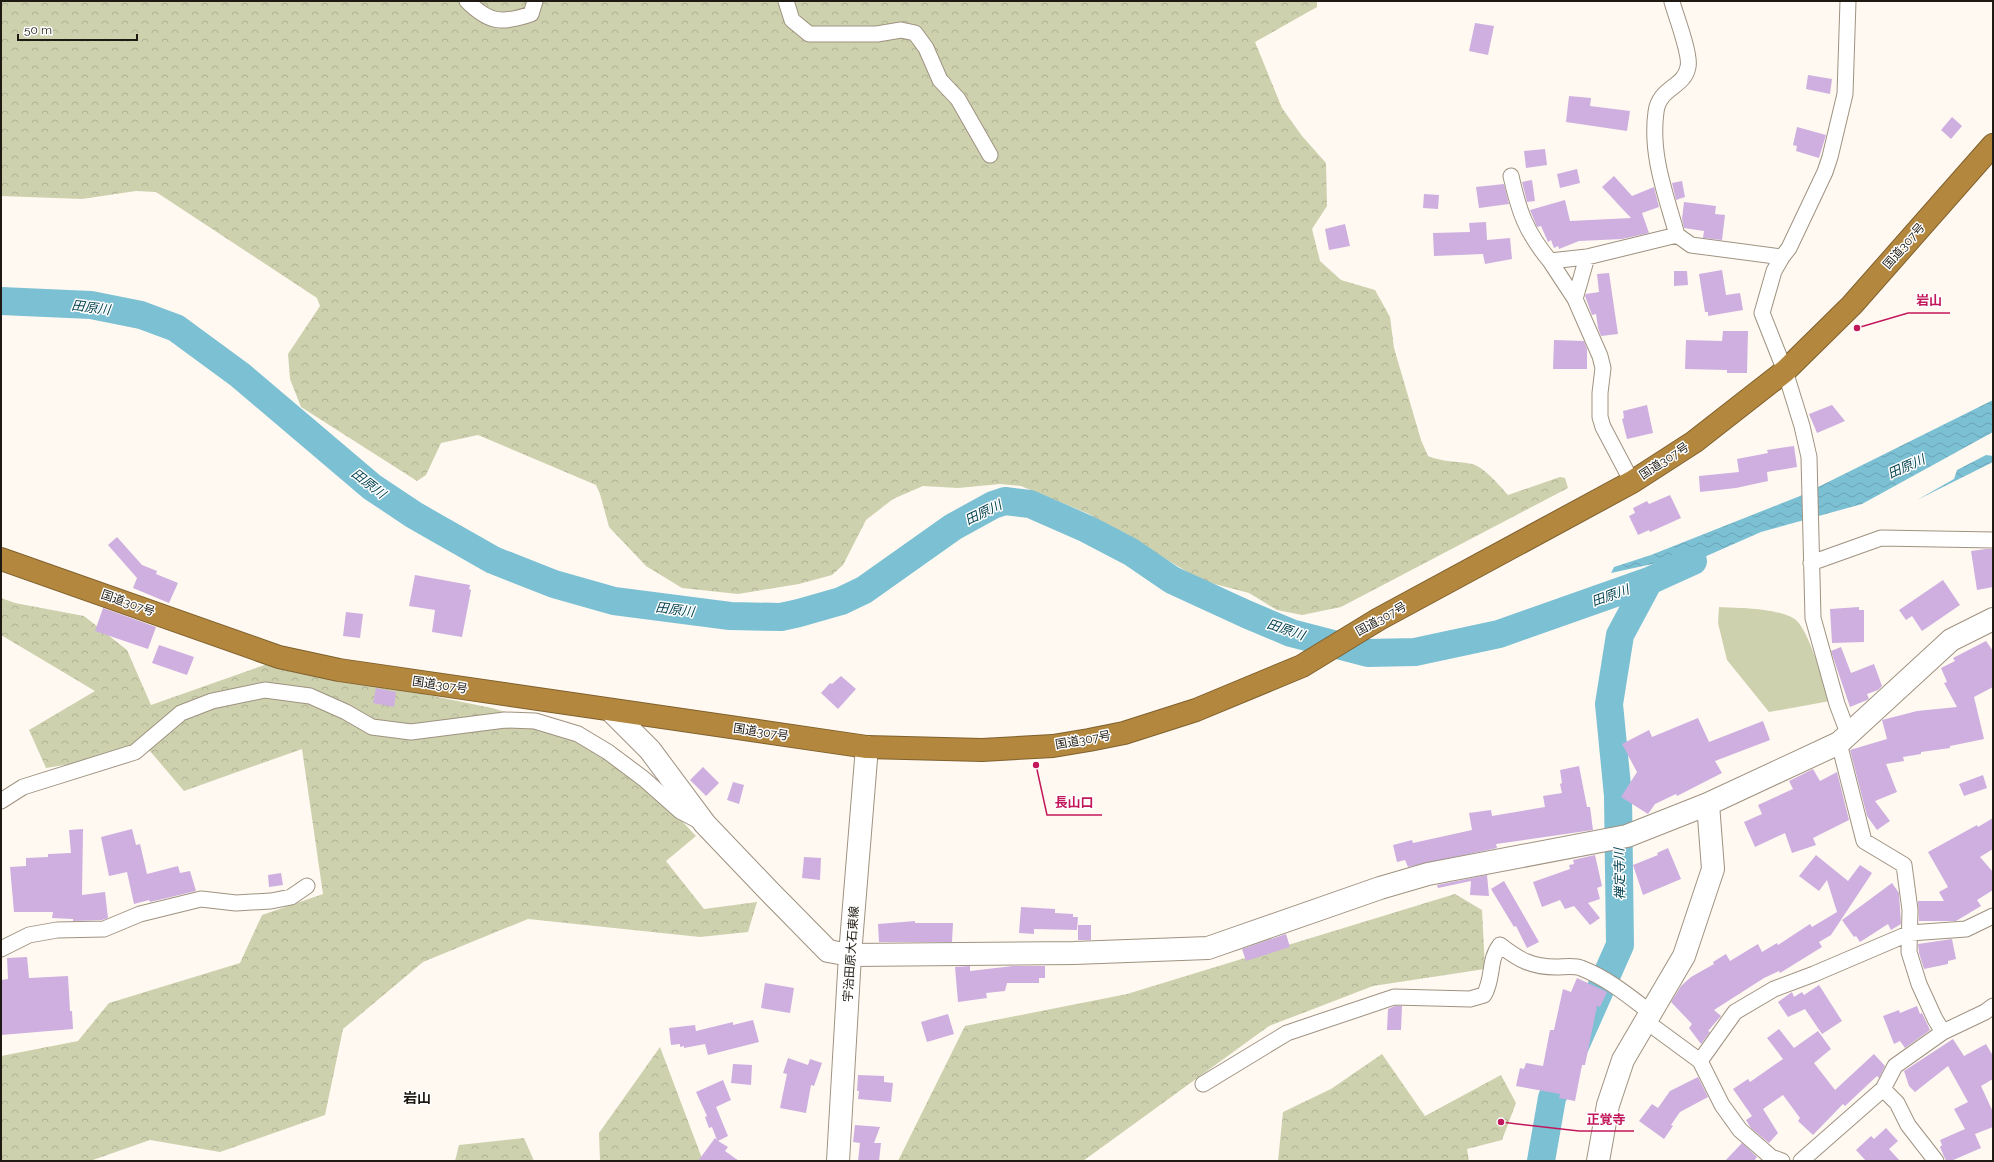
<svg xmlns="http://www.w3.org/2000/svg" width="1994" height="1162" viewBox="0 0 1994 1162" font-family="Raleway,'Noto Sans JP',sans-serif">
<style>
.forest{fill:url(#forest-crowns)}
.green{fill:#cdd1ae}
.water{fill:url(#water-waves)}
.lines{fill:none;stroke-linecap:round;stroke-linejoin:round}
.river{stroke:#7cc0d4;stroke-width:28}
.building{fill:#ceafe0}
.street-casing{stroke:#9f9281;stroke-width:17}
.secondary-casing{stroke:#9f9281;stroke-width:24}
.highway-casing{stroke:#7f602e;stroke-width:24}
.street{stroke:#fff;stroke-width:15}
.secondary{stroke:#fff;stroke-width:22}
.highway{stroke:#b3873d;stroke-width:22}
.labels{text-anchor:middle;stroke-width:3;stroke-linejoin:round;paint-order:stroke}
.street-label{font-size:12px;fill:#1e1912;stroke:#fff}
.water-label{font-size:13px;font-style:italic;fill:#003f4d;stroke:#fff}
.quarter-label{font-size:14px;font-weight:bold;fill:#1e1912;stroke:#fff}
.leader{fill:none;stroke:#c2185b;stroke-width:1.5}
.callout-dot{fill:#c2185b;stroke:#fff;stroke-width:1.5}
.callout-label{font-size:13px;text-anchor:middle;font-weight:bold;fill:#c2185b;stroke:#fff;stroke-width:3;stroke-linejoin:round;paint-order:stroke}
</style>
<defs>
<pattern id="forest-crowns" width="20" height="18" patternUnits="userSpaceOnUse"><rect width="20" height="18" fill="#cdd1ae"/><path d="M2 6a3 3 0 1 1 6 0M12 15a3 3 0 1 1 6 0" fill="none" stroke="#b0b395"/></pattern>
<pattern id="water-waves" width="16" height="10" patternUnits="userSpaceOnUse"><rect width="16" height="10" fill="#7cc0d4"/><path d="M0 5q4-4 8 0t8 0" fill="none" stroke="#6ba4b5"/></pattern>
</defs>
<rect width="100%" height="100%" fill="#fff9f1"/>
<path class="forest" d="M 1,1 L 1317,1 L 1317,7 L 1255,42 L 1282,108 L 1302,136 L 1326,163 L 1327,206 L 1312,229 L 1320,261 L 1341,280 L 1375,290 L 1390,317 L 1394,348 L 1421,440 L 1428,456 C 1442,462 1457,461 1472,464 C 1484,467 1500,486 1508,495 L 1560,477 L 1565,478 L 1568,488 L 1341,607 L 1302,615 L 1277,610 L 1249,593 L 1203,581 L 1089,514 L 1021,486 L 1000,484 L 958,488 L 923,486 L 893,499 L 866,520 L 843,565 L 832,575 L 799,584 L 738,594 L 682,588 L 646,566 L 609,527 L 600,494 L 596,485 L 478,435 L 441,443 L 426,475 L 417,481 L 301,407 L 290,379 L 288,354 L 320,306 L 317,298 L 156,192 L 136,191 L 82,199 L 1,196 Z
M 1,598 L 15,603 L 84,616 L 127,650 L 151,705 L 270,663 L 492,708 L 607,742 L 696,836 L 666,861 L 704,909 L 757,902 L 748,932 L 700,937 L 528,919 L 423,962 L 343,1029 L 325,1115 L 220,1152 L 150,1140 L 90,1161 L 1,1161 L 1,1056 L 78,1041 L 109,1003 L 240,963 L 262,915 L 323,894 L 302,749 L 184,791 L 150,751 L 46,768 L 29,730 L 95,691 L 1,635 Z
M 1455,894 L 1482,910 L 1485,969 L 1373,986 L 1269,1026 L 1083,1161 L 898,1161 L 965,1026 L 1127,994 Z
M 660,1047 L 703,1161 L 600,1161 L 599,1133 Z
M 1382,1054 L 1425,1116 L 1501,1075 L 1516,1103 L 1502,1140 L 1467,1149 L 1469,1161 L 1278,1161 L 1283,1112 L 1331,1089 Z
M 524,1138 L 534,1161 L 455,1161 L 459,1145 Z"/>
<path class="green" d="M 1719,607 C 1738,608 1783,608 1797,621 C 1810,634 1823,682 1830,701 L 1769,712 L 1727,660 L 1718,623 Z"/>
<path class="water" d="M 1993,400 L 1993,432 L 1862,504 L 1761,532 L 1702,558 L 1650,597 L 1663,567 L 1657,563 L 1611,573 L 1614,567 L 1651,555 L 1800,496 Z
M 1986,455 L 1993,456 L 1993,462 L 1917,500 L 1954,479 L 1957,470 Z"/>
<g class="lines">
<path class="river" d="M 1,301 L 91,305 L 141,315 L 176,328 L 240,375 L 372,487 L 414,515 L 493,560 L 554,584 L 614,601 L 730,616 L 781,617 L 799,613 L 841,601 L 864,590 L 953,527 L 993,505 L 1005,501 L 1030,504 L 1087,529 L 1131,552 L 1172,580 L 1246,614 L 1291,633 L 1368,653 L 1415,652 L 1499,634 L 1649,581 L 1693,561
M 1541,1161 L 1552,1098 L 1620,945 L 1618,796 L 1609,704 L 1620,635 L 1649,581"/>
</g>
<path class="building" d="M 1475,23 L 1494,26 L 1488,55 L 1469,51 Z
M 1808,75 L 1832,79 L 1830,94 L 1806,89 Z
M 1569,96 L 1591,98 L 1590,106 L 1630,111 L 1627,131 L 1566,122 Z
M 1952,117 L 1962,126 L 1951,139 L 1941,130 Z
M 1797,127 L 1826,135 L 1819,158 L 1796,151 L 1797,146 L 1793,145 Z
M 1545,149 L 1547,165 L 1526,168 L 1524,151 Z
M 1577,169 L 1580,183 L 1560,188 L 1557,174 Z
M 1614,176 L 1632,196 L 1654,187 L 1659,207 L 1642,213 L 1649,233 L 1622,239 L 1579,241 L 1559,249 L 1558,246 L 1554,248 L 1551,240 L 1548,242 L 1541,226 L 1537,227 L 1530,210 L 1565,200 L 1570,221 L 1631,218 L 1602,187 Z
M 1532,180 L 1535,201 L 1527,202 L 1522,182 Z
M 1682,181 L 1685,197 L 1676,200 L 1672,183 Z
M 1504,184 L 1509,204 L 1479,208 L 1476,187 Z
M 1424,194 L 1439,195 L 1438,209 L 1423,208 Z
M 1684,202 L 1716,206 L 1715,214 L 1725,215 L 1722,240 L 1703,238 L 1704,231 L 1684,228 L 1682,219 Z
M 1486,222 L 1487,240 L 1510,238 L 1512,259 L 1485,264 L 1483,254 L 1434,256 L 1433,233 L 1470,232 L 1469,223 Z
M 1345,224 L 1350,246 L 1329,250 L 1325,229 Z
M 1722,270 L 1726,295 L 1740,293 L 1743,310 L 1708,316 L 1708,312 L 1705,312 L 1699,274 Z
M 1674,271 L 1687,271 L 1688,285 L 1674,286 Z
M 1609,273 L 1618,334 L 1601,336 L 1598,328 L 1596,314 L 1592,315 L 1585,296 L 1586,294 L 1599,292 L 1597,274 Z
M 1723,331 L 1748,331 L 1747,373 L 1727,373 L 1727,370 L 1685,369 L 1686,340 L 1722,341 Z
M 1554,340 L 1584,341 L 1587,349 L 1587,369 L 1553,369 Z
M 1647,405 L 1653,433 L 1627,439 L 1622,419 L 1624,418 L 1623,411 Z
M 1832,405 L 1845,421 L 1817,433 L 1809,414 Z
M 1794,446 L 1797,467 L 1767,472 L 1768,481 L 1736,488 L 1700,492 L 1699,476 L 1739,472 L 1737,459 L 1768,453 L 1767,450 Z
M 1670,495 L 1681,518 L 1650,532 L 1649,530 L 1638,535 L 1629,516 L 1635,513 L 1633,508 L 1647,501 L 1649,504 Z
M 117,537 L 142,565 L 157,571 L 156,574 L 178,583 L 169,603 L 133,588 L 137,578 L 108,545 Z
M 1986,549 L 1993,549 L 1993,587 L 1977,590 L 1971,551 Z
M 415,575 L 470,585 L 469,589 L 471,590 L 462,637 L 432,632 L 435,610 L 409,606 Z
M 1943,580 L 1960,605 L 1922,631 L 1912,616 L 1906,620 L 1899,610 Z
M 1859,607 L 1859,610 L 1864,610 L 1864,642 L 1832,643 L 1830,609 Z
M 103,608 L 156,627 L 148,649 L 95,631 Z
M 346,612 L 363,614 L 360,638 L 343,636 Z
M 1986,641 L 1993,651 L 1993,687 L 1974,697 L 1984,739 L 1950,746 L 1950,748 L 1921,752 L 1921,754 L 1903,757 L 1904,761 L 1886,764 L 1897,792 L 1875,801 L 1890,821 L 1877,830 L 1867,816 L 1850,750 L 1887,739 L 1882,720 L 1917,711 L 1957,707 L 1944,683 L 1947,682 L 1941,668 L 1955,661 L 1953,658 Z
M 159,645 L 194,657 L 187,675 L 152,663 Z
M 1841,647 L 1851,673 L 1874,664 L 1882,686 L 1878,690 L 1867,694 L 1869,699 L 1867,700 L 1850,707 L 1831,651 Z
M 841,676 L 856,689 L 838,709 L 821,693 L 830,683 L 832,684 Z
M 376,688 L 396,692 L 394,707 L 373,703 Z
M 1698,718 L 1709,742 L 1763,721 L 1770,740 L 1715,761 L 1722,773 L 1677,796 L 1676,794 L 1655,804 L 1648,814 L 1621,797 L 1637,772 L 1622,744 L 1649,730 L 1652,737 Z
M 1579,766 L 1587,807 L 1590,807 L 1593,830 L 1496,844 L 1497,848 L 1408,867 L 1405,860 L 1397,862 L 1393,845 L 1412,840 L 1413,843 L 1472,830 L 1469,813 L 1491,810 L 1492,816 L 1545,807 L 1543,796 L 1562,793 L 1560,784 L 1562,783 L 1560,770 Z
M 703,767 L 719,783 L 706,796 L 690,780 Z
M 1813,769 L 1820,781 L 1837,772 L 1849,820 L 1813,838 L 1816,845 L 1792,853 L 1785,833 L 1755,847 L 1744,822 L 1762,814 L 1758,805 L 1793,789 L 1789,781 Z
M 1983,775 L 1987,788 L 1964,796 L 1959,784 Z
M 733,782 L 744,785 L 739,804 L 727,800 Z
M 1993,818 L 1993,849 L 1980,857 L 1993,872 L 1993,890 L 1977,900 L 1981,906 L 1956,921 L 1919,921 L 1918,901 L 1944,901 L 1939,892 L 1948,887 L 1928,852 L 1977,825 L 1978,827 Z
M 83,829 L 82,895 L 105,892 L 108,918 L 102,920 L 73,921 L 73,919 L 52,918 L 53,912 L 14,912 L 10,867 L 26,866 L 26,858 L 48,857 L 48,854 L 71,853 L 69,830 Z
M 132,829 L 136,845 L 140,844 L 147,874 L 178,866 L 180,873 L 190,871 L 196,891 L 150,902 L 149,900 L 134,904 L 127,872 L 109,876 L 101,837 Z
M 1668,848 L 1681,879 L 1643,895 L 1633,865 L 1658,855 L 1657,853 Z
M 1595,855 L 1602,886 L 1597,888 L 1600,899 L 1588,903 L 1600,918 L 1590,925 L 1574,906 L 1565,909 L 1560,900 L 1542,907 L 1533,882 L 1570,869 L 1569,865 L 1574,864 L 1573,860 Z
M 1816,855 L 1848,881 L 1860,865 L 1872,873 L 1831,935 L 1819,942 L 1822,947 L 1780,973 L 1779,971 L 1764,978 L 1714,1010 L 1721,1016 L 1708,1031 L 1710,1032 L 1701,1044 L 1689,1028 L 1692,1024 L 1671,1002 L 1681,986 L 1691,977 L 1714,964 L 1713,962 L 1726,954 L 1730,961 L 1758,944 L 1762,952 L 1777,943 L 1778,945 L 1810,924 L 1812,927 L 1837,912 L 1827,880 L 1819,891 L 1799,876 Z
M 804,857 L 821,858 L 820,880 L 802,878 Z
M 281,873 L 283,885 L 269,887 L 268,875 Z
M 1487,875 L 1489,896 L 1470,895 L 1471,881 L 1438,888 L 1437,885 Z
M 1504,881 L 1539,942 L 1527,948 L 1516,926 L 1514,927 L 1491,889 Z
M 1892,883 L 1899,893 L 1901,924 L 1891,930 L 1888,924 L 1860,942 L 1856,936 L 1854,937 L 1842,920 Z
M 1021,907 L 1055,909 L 1055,913 L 1073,914 L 1073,917 L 1078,917 L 1077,930 L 1034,929 L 1034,934 L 1019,933 Z
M 915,921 L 915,923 L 953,923 L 952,942 L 879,942 L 878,924 Z
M 1078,925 L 1091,925 L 1091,940 L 1078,940 Z
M 1286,934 L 1290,947 L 1246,961 L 1242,949 Z
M 1952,939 L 1956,959 L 1948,961 L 1948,964 L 1924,969 L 1919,953 L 1918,944 Z
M 27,957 L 29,978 L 68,976 L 70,1011 L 72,1011 L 73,1029 L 1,1035 L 1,980 L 8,979 L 7,958 Z
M 970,966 L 970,971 L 1013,966 L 1045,966 L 1045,978 L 1039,978 L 1039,983 L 1007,983 L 1005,991 L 986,993 L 987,998 L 958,1002 L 955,967 Z
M 1577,978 L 1607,992 L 1600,1007 L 1597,1006 L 1585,1065 L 1582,1065 L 1575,1101 L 1559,1098 L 1560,1094 L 1516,1086 L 1520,1068 L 1524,1069 L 1526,1063 L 1543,1066 L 1550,1030 L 1554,1030 L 1563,989 L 1571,992 Z
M 765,983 L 794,988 L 790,1013 L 761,1008 Z
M 1819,985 L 1842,1021 L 1822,1034 L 1805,1009 L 1788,1017 L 1778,1002 L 1792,992 L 1794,997 L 1802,992 L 1804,995 Z
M 1395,1006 L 1402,1006 L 1401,1030 L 1387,1030 L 1388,1009 Z
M 1917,1006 L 1920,1014 L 1922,1013 L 1930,1030 L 1905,1048 L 1900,1041 L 1894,1044 L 1883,1016 L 1899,1010 L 1900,1013 Z
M 948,1014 L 954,1034 L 927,1042 L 921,1022 Z
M 753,1020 L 759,1042 L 708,1055 L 705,1044 L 684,1048 L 684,1046 L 680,1047 L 680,1044 L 671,1045 L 669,1028 L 695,1025 L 696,1031 L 733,1022 L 733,1025 Z
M 1779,1029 L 1794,1048 L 1818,1031 L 1831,1049 L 1814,1063 L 1835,1090 L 1874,1054 L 1885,1066 L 1879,1078 L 1877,1076 L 1845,1106 L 1843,1104 L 1813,1135 L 1798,1121 L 1800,1118 L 1783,1095 L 1763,1109 L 1778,1133 L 1769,1143 L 1751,1128 L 1746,1120 L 1752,1116 L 1733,1089 L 1748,1079 L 1750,1082 L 1783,1059 L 1767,1038 Z
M 1953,1039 L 1964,1056 L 1986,1044 L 1993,1056 L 1993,1079 L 1981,1086 L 1993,1112 L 1993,1127 L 1975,1134 L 1981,1148 L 1951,1161 L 1946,1161 L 1940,1147 L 1942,1145 L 1940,1140 L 1965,1129 L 1954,1109 L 1968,1102 L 1948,1066 L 1915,1092 L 1909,1086 L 1904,1071 Z
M 788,1058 L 808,1065 L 810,1059 L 822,1063 L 814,1086 L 811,1085 L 806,1113 L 780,1108 L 787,1074 L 783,1073 Z
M 733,1064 L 752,1065 L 751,1085 L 731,1083 Z
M 858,1075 L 884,1076 L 884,1082 L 893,1083 L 891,1102 L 858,1099 L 859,1091 L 857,1091 Z
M 1698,1077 L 1708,1097 L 1680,1112 L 1671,1125 L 1673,1126 L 1664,1139 L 1639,1121 L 1652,1104 L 1658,1108 L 1670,1091 Z
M 723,1080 L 731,1100 L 716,1107 L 728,1136 L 718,1141 L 728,1147 L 725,1151 L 739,1161 L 698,1161 L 715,1138 L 717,1140 L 712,1127 L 709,1128 L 705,1117 L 707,1116 L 696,1092 Z
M 855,1125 L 880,1127 L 874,1143 L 881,1143 L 879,1161 L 858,1161 L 860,1143 L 853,1142 Z
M 1886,1128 L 1898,1141 L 1889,1149 L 1900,1161 L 1866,1161 L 1856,1150 L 1871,1136 L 1874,1139 Z
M 1742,1143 L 1757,1157 L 1754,1161 L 1725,1161 Z"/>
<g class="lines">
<defs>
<path id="street" d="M 467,1 C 489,23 502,24 531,14 L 535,1
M 786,1 L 792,20 L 809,34 L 877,34 L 901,30 L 915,33 L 926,48 L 940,80 L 958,99 L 990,155
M 1848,1 L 1845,94 L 1830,157 L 1825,172 L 1789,248 L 1782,257 L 1774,271 L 1762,313 L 1785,371 L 1802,426 L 1809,457 L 1813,618 L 1837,704 L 1848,733
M 1672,2 C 1676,16 1691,55 1688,67 C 1684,88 1659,87 1656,112 C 1650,155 1666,195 1677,235
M 1511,176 C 1519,212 1526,232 1550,261
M 1575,299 L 1587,257
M 1632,482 L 1603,427 L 1600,417 L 1600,393 L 1603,368 L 1600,356 L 1575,299 L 1550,261 L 1587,257 L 1677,235 L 1691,245 L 1782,257
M 1811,563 L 1881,538 L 1993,540
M 1,801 L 23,787 L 135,752 L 181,713 L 212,701 L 265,690 L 310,696 L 346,712 L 372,727 L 411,732 L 505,720 L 535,721 L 578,734 L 608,752 L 644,779 L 680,811 L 701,822
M 1,949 L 29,935 L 57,930 L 104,929 L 140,914 L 201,899 L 236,903 L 271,901 L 291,897 L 307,886
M 1943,1032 L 1985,1012 L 1993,1006
M 1700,1061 L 1735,1012 L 1774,989 L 1814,974 L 1910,933 L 1966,929 L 1993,916
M 1203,1084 L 1287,1033 L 1394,997 L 1470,999 L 1484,995 C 1494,978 1488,960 1500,945 C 1519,960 1532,967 1556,967 C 1564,967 1574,965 1581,968 C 1607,978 1629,996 1651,1013 L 1651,1025 L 1700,1061 L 1722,1105 L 1740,1130 L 1771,1157 L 1782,1161
M 1883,1089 L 1897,1103 L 1908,1125 L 1936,1161
M 1801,1161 L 1883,1089 L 1895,1066 L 1943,1032 L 1935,1019 L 1919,984 L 1909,952 L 1910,910 L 1904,865 L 1864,841 L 1839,743"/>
<path id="secondary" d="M 610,710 L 650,750 L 705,824 L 768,890 L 828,951 L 850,955 L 1074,953 L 1208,948 L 1380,888 L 1428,874 L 1627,836 L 1708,804
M 838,1161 L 850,955 L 867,747
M 1598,1161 L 1608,1105 L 1623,1060 L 1684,956 L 1713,869 L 1708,804 L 1839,743 L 1951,640 L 1993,619"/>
<path id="highway" d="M 1,559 L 279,657 L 339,670 L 867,747 L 982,750 L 1053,746 L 1089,740 L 1124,733 L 1196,710 L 1302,666 L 1379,619 L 1632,482 L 1694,442 L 1785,371 L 1852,305 L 1993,145"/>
</defs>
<use href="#street" class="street-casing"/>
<use href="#secondary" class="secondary-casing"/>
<use href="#highway" class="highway-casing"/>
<use href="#street" class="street"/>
<use href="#secondary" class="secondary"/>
<use href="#highway" class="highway"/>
</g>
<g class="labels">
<g class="street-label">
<text transform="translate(1904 246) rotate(-49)" y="4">国道307号</text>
<text transform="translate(1664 461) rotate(-33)" y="4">国道307号</text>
<text transform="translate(128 603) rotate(19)" y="4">国道307号</text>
<text transform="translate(1381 619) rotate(-29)" y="4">国道307号</text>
<text transform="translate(440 685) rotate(8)" y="4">国道307号</text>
<text transform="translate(761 732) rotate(8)" y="4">国道307号</text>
<text transform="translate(1083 740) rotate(-10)" y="4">国道307号</text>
<text transform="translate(851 954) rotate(-86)" y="4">宇治田原大石東線</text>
</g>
<g class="water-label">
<text transform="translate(91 307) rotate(7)" y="5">田原川</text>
<text transform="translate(1906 466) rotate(-24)" y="5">田原川</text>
<text transform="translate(369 483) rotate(38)" y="5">田原川</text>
<text transform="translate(983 512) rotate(-26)" y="5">田原川</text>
<text transform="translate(1610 595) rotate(-20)" y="5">田原川</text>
<text transform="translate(675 609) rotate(7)" y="5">田原川</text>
<text transform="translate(1286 629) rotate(19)" y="5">田原川</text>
<text transform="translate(1619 874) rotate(-91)" y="5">禅定寺川</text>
</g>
<g class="quarter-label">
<text x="417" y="1103">岩山</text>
</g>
</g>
<path class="leader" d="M1857 328L1908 313H1950M1036 765L1047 815H1102M1501 1122L1579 1131H1634"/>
<g class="callout-dot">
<circle cx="1857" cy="328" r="4"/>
<circle cx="1036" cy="765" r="4"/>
<circle cx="1501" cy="1122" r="4"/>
</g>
<g class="callout-label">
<text x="1929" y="305">岩山</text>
<text x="1074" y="807">長山口</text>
<text x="1606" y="1124">正覚寺</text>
</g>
<rect width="1994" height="1162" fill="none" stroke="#1e1912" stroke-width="4"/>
<path d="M18 34v6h119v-6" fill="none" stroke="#1e1912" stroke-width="2"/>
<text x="24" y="34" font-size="12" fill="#1e1912" stroke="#ffffff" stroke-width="3" paint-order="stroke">50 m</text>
</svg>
